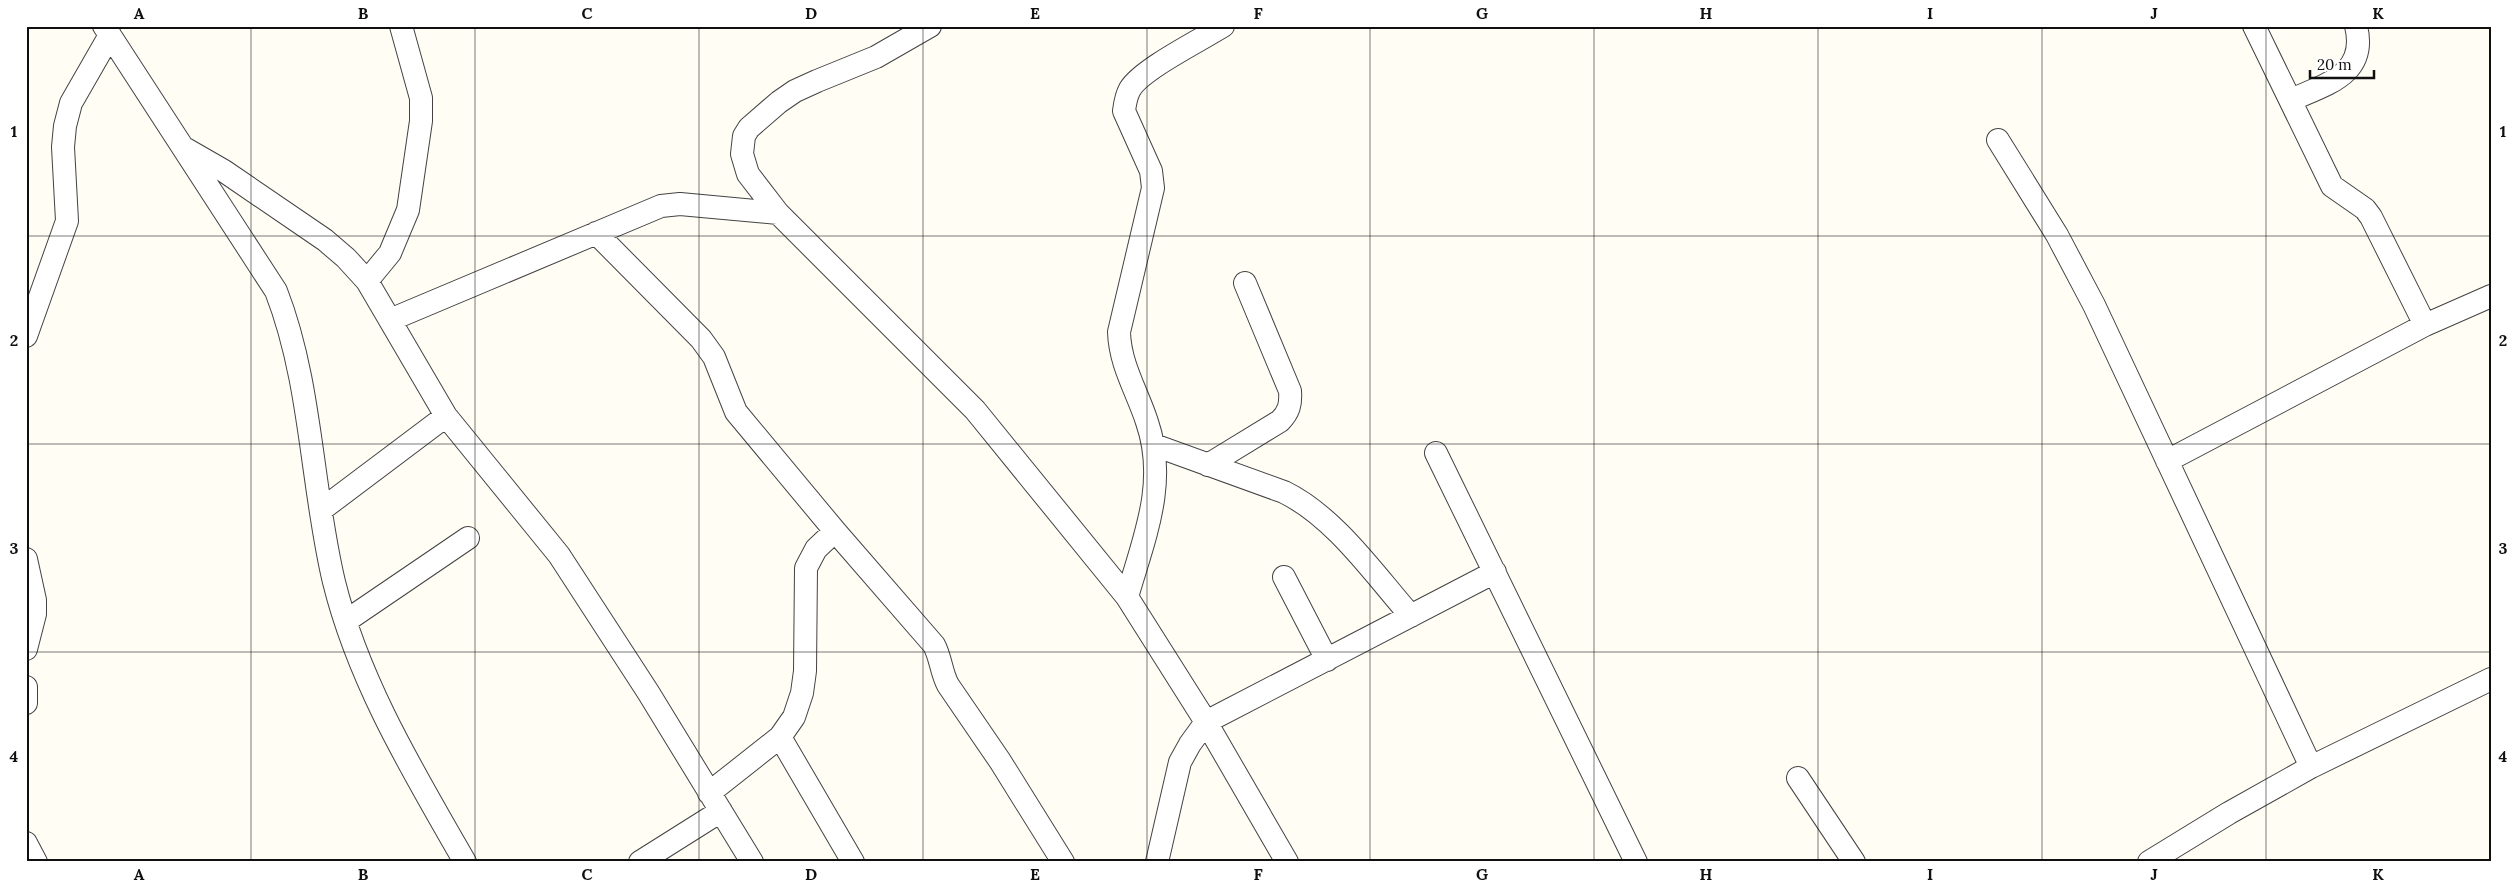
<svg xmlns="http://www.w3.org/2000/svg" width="2517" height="888" viewBox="0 0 2517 888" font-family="Lora,serif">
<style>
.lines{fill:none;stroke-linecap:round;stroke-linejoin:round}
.minor-casing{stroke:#434343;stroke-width:24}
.minor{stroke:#fff;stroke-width:22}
.grid{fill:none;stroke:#101010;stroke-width:1;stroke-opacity:0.55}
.neatline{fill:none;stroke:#101010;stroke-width:2}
.grid-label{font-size:16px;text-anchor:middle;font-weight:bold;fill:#101010}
</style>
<rect width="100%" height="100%" fill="#fffdf4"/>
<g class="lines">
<defs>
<path id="minor" d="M 104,26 L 276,291 C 312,383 311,486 334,582 C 359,683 414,773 465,862
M 930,26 L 876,57 L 817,81 L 795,91 L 779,102 L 749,128 L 744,136 L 742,154 L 748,174 L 778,213 L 975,410 L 1127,597 L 1206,722 L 1287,862
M 2254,26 L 2332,186 L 2365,209 L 2371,217 L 2425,325
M 2291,100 C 2326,84 2368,75 2356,26
M 1998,140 L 2057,235 L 2094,305 L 2311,767
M 184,148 L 224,171 L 325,240 L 346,258 L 367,281 L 446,416 L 559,555 L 648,692 L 752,862
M 596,233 L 701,339 L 714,357 L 736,412 L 835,531 L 934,645 C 941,658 941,672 948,685 L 1000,761 L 1063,862
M 367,281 L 390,253 L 408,210 L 421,121 L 421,98 L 401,26
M 390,320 L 661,206 L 680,204 L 778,213
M 26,336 L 67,221 L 63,147 L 65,126 L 71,103 L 110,35
M 1154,445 L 1284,492 C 1335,517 1374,574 1411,616
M 1436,453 L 1636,862
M 2167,461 L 2425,325 L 2491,296
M 1208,465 L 1280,421 C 1289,412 1291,404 1290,391 L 1245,283
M 321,510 L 446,416
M 26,559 L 35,600 L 35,614 L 26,649
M 1284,577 L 1327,660
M 1127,597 C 1144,538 1168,483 1147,422 C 1137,391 1120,365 1119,332 L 1153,188 L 1151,171 L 1124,111 C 1125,103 1126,96 1130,89 C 1142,69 1201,40 1223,26
M 346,621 L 468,538
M 26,687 L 26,703
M 780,737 L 853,862
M 1798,778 L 1854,862
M 709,793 L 780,737 L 794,717 L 802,693 L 805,671 L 806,568 L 816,549 L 835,531
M 26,843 L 36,862
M 640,862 L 721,811
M 1157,862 L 1180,762 L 1190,744 L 1206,722 L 1495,572
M 2149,862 L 2229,813 L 2311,767 L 2491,679"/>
</defs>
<use href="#minor" class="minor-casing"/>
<use href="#minor" class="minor"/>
</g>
<path class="grid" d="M 251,26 L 251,862M 475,26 L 475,862M 699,26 L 699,862M 923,26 L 923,862M 1147,26 L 1147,862M 1370,26 L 1370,862M 1594,26 L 1594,862M 1818,26 L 1818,862M 2042,26 L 2042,862M 2266,26 L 2266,862M 26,236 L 2491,236M 26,444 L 2491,444M 26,652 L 2491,652"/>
<rect width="2517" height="888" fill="none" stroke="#ffffff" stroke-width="55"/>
<path d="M2310 70v8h64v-8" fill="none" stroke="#101010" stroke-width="2.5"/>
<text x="2317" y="70" font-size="15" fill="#101010" stroke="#ffffff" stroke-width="4" paint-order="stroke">20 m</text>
<rect x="28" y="28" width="2462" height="832" class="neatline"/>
<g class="grid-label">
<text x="139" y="19">A</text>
<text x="363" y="19">B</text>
<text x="587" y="19">C</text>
<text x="811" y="19">D</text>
<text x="1035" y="19">E</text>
<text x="1258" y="19">F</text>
<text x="1482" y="19">G</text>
<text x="1706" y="19">H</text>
<text x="1930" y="19">I</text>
<text x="2154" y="19">J</text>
<text x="2378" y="19">K</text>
<text x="14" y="137">1</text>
<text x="2503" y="137">1</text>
<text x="14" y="346">2</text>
<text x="2503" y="346">2</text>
<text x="14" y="554">3</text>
<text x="2503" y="554">3</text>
<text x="14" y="762">4</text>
<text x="2503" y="762">4</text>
<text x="139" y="880">A</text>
<text x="363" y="880">B</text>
<text x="587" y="880">C</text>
<text x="811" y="880">D</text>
<text x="1035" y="880">E</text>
<text x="1258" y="880">F</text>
<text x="1482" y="880">G</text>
<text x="1706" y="880">H</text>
<text x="1930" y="880">I</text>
<text x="2154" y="880">J</text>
<text x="2378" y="880">K</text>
</g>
</svg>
